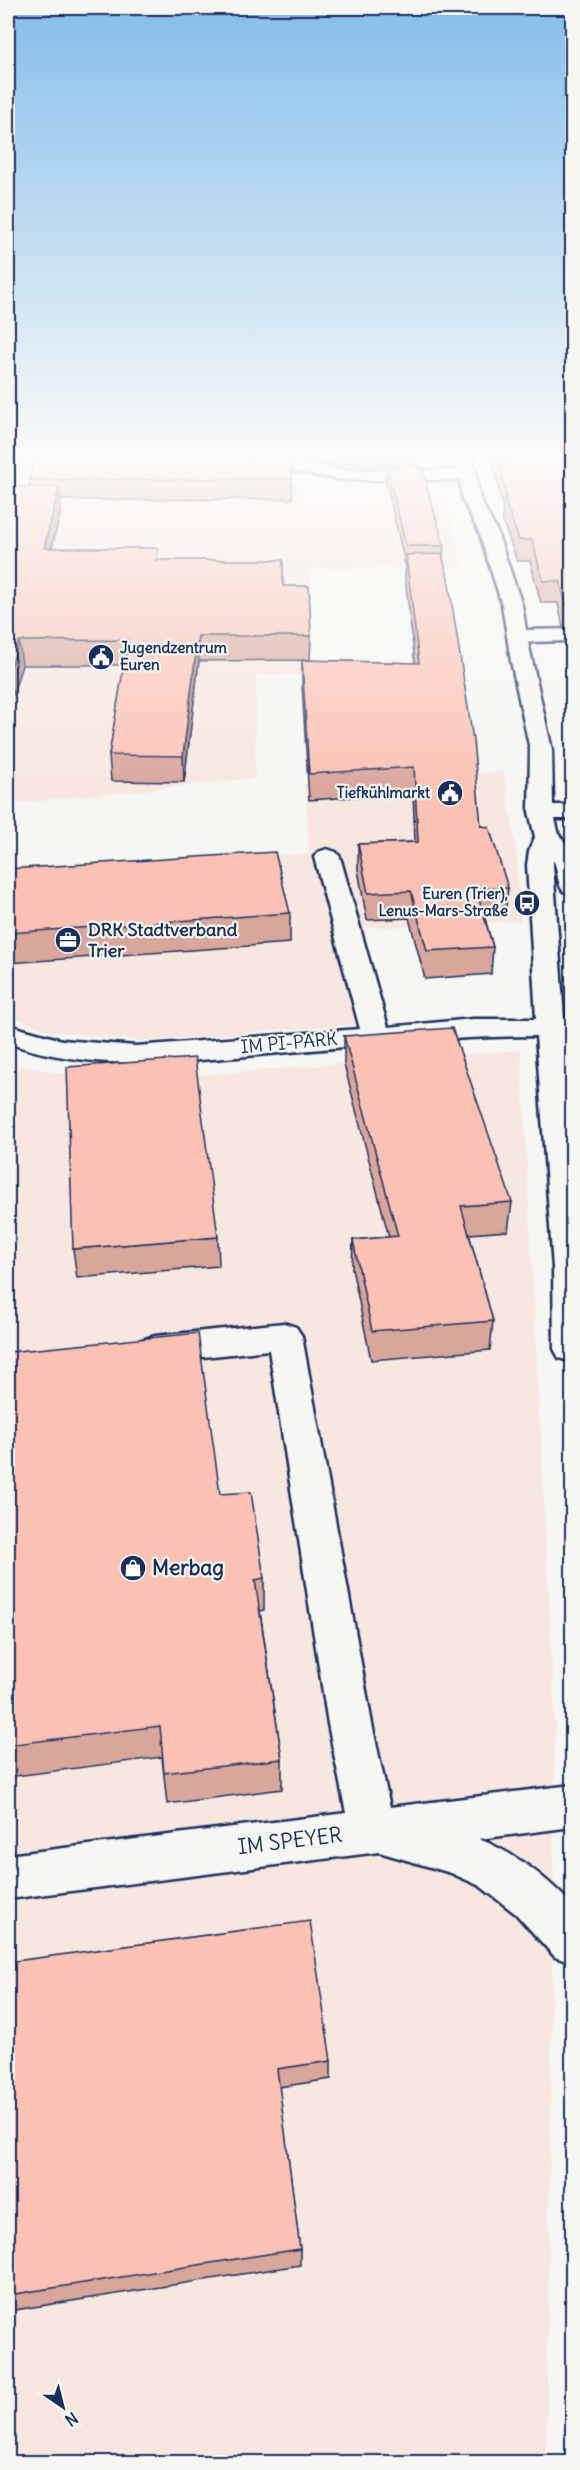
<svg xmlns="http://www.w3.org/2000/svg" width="580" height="2470" viewBox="0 0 580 2470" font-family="Delius,sans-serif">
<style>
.built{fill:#f8e6e0}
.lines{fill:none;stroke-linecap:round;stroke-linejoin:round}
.minor-casing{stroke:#1b2f5e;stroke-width:5}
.minor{fill:#f6f6f2;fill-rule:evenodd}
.wall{fill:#d9a69c;stroke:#1b2f5e;stroke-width:1.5}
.shaded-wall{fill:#b0877f;stroke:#1b2f5e;stroke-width:1.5}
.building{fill:#fcc1b5;stroke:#1b2f5e;stroke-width:1.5}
.labels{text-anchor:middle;stroke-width:4.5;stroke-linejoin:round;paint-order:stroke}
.far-poi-label{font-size:15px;font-weight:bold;fill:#1b2f5e;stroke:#f6f6f2;text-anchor:end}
.poi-label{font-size:18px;font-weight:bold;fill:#1b2f5e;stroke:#f6f6f2;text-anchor:start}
.street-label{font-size:18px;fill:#1b2f5e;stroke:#f6f6f2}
.near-poi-label{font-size:21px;font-weight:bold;fill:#1b2f5e;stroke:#f6f6f2;text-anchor:start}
.near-street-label{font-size:21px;fill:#1b2f5e;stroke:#f6f6f2}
</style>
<rect width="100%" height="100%" fill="#f6f6f2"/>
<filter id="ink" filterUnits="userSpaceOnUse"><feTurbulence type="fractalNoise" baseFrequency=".0167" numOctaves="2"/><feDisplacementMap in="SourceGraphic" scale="12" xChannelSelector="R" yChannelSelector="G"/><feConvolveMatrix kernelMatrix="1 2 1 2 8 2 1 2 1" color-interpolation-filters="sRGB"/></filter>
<g filter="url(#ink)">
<path class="built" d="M 8,452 L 167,452 L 287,474 L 303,491 L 306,505 L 447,503 L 463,567 L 311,569 L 306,635 L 310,675 L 256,675 L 255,778 L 8,804 Z
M 504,772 L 516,849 L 520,921 L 331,929 L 358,1024 L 141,1041 L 48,1031 L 8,1014 L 8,870 L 309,854 L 307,800 L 303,784 Z
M 521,1050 L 555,1724 L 546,2462 L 8,2462 L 8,1064 L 113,1082 Z"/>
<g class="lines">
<defs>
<path id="minor" d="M 8,452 L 25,452 L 14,462 L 8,463 Z
M 205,452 L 241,452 L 342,470 L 458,470 L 456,452 L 472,452 L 480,499 L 497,532 L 522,605 L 526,630 L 572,629 L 572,641 L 528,642 L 552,750 L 553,805 L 572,805 L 572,819 L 555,819 L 559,835 L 572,851 L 572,894 L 563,891 C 556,882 559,870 553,860 L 553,865 L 564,1018 L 572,1019 L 572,1035 L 565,1036 L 572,1114 L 572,1362 L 559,1358 L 554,1349 L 553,1268 L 536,1036 C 447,1037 358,1046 269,1054 C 180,1062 93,1073 8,1043 L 8,1025 L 62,1040 L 136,1046 L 360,1029 L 314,857 L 318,852 L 327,849 L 336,852 L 340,857 L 388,1027 L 473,1019 L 536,1019 L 527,865 L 529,851 L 535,837 L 529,812 L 530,750 L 511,661 L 502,605 L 479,532 L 462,499 L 460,480 L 342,480 L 213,457 Z
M 284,1323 L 296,1327 L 302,1336 L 372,1724 L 390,1807 L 572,1785 L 572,1827 L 479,1839 C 516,1854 545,1876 572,1905 L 572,1963 L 555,1957 L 516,1914 L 480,1886 L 451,1873 L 379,1852 L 8,1899 L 8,1855 L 346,1813 L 328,1724 L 269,1350 L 155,1362 L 142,1358 L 137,1349 L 142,1340 L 155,1336 Z"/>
</defs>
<use href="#minor" class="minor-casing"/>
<use href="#minor" class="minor"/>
</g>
<path class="wall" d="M 36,452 L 417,452 L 416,466 L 444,546 L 443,557 L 481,826 L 508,888 L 505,915 L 484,915 L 493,947 L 491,974 L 425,979 L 409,918 L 367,920 L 358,870 L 358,844 L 415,842 L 413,793 L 309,800 L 302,685 L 302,660 L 415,663 L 405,577 L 406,564 L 405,564 L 386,482 L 386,468 L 382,468 L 382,465 L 323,464 L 292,459 L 292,499 L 60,500 L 61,509 L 52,548 L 159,560 L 283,586 L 311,636 L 310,660 L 199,661 L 184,782 L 111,781 L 109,755 L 124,665 L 22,665 L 8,710 L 8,508 L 30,487 L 29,480 Z
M 491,452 L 573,452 L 573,664 L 567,643 L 569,628 L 563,627 L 558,603 L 541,603 L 530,561 L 517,561 L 502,519 L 503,509 Z
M 8,869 L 290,913 L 290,943 L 8,963 Z
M 344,1036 L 512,1202 L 508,1231 L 469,1234 L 493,1321 L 490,1350 L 371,1360 L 352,1268 L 353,1240 L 389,1237 L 344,1064 Z
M 218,1237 L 219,1266 L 77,1278 L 73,1249 Z
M 8,1352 L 220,1494 L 264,1578 L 264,1610 L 260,1611 L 282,1759 L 282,1789 L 167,1804 L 162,1757 L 8,1777 Z
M 8,1962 L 331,2061 L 331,2079 L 279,2087 L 300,2249 L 300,2265 L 8,2311 Z"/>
<path class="shaded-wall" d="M 568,452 L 573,452 L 573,470 L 567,453 Z
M 59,487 L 61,509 L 46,571 L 44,548 Z
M 198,636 L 199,661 L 184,782 L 183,756 Z
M 19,641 L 22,665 L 8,710 L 8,675 Z"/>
<path class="building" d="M 36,452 L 284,452 L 292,453 L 292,479 L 29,480 Z
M 497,452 L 568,452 L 567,453 L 573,470 L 573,606 L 566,605 L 560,581 L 543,581 L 532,540 L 519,540 L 504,498 L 507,498 Z
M 386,466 L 421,466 L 444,546 L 406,546 Z
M 14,487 L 59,487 L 44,548 L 158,548 L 157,560 L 283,560 L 283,586 L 309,586 L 311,636 L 198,636 L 183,756 L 109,755 L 128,640 L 19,641 L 8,675 L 8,508 Z
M 442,554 L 448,578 L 473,740 L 481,826 L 489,827 L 508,888 L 476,889 L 493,947 L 427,951 L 411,891 L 368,893 L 358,844 L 418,842 L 414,767 L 309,774 L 302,660 L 419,663 L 406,555 Z
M 573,620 L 573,631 L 570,621 Z
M 275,852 L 290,913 L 8,933 L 8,869 Z
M 452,1028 L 512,1202 L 461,1206 L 493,1321 L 372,1331 L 353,1240 L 398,1236 L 344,1036 Z
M 195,1058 L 218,1237 L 73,1249 L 67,1067 Z
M 198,1333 L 220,1494 L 251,1492 L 264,1578 L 255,1580 L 282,1759 L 164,1773 L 160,1726 L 8,1745 L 8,1352 Z
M 310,1921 L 331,2061 L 277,2069 L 300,2249 L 8,2295 L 8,1962 Z"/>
</g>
<linearGradient id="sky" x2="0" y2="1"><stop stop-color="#85bdeb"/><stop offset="0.57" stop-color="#fbfbf9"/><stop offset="1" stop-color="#fbfbf9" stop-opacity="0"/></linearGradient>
<rect width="580" height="798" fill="url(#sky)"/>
<defs>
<symbol id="civic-disc" viewBox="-11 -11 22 22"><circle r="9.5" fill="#1b2f5e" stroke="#f6f6f2"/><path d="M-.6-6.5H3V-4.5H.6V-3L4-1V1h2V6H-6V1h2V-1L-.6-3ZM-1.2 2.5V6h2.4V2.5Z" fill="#fff"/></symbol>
<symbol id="bus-disc" viewBox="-11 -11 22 22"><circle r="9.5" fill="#1b2f5e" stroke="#f6f6f2"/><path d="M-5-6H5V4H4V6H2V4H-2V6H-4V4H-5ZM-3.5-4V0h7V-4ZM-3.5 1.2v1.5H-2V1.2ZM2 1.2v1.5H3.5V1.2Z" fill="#fff"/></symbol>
<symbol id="office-disc" viewBox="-11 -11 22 22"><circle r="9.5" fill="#1b2f5e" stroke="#f6f6f2"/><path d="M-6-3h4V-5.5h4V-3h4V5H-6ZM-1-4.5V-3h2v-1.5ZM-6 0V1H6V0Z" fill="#fff"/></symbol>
<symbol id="shop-disc" viewBox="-11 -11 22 22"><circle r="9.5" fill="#1b2f5e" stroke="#f6f6f2"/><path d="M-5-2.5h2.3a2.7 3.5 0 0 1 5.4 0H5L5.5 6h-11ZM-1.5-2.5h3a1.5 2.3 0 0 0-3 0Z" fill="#fff"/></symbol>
</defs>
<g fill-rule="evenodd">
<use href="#civic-disc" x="86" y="642" width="30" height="30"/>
<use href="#civic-disc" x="435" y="778" width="30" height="30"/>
<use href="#bus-disc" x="512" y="888" width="30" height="30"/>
<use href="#office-disc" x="53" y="925" width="30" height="30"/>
<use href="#shop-disc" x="118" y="1553" width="30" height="30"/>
</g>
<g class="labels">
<g class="far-poi-label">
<text x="120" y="653" text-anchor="start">Jugendzentrum<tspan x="120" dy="17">Euren</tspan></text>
<text x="430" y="798">Tiefkühlmarkt</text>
<text x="508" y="899">Euren (Trier),<tspan x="508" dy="17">Lenus-Mars-Straße</tspan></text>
</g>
<g class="poi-label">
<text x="88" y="936">DRK Stadtverband<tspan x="88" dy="21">Trier</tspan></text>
</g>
<g class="street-label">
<text transform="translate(289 1043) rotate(-5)" y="6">IM PI-PARK</text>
</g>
<g class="near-poi-label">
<text x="152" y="1575">Merbag</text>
</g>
<g class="near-street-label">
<text transform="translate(290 1841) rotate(-7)" y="7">IM SPEYER</text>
</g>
</g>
<rect width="580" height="2470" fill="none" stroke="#f6f6f2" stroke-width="30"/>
<rect x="15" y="15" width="550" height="2440" fill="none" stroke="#1b2f5e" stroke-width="2" filter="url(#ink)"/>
<g transform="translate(63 2407) rotate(145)" stroke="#f6f6f2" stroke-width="4.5" paint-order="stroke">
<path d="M0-4.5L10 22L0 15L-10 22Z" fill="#1b2f5e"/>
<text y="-9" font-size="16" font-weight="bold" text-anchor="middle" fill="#1b2f5e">N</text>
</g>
</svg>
